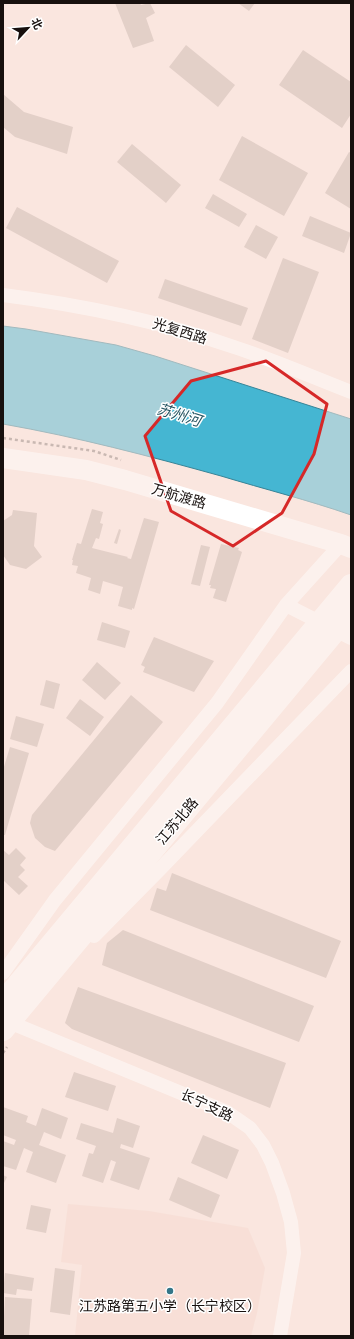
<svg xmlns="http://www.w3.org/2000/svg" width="354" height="1339" viewBox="0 0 354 1339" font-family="Helvetica,'Noto Sans SC',sans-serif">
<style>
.built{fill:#f5d8cf}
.water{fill:#45b6d2;stroke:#378497}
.building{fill:#c8b5ae}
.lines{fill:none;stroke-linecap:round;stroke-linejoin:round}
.path{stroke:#8f827d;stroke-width:2.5;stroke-dasharray:3 3;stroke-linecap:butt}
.street{stroke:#fff;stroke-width:14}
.secondary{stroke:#fff;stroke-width:20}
.primary{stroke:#fff;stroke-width:22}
.marked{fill:none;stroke:#d62828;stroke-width:3;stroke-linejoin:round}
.poi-dot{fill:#347688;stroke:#fff;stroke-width:1.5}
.labels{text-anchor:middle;stroke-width:3;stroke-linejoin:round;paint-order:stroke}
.street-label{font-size:14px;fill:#17100e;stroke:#fff}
.poi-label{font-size:14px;fill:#17100e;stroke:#fff}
.water-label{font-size:15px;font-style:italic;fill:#255461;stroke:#fff}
</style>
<rect width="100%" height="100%" fill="#fae6df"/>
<path class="built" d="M 68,1204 L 149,1211 L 248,1228 L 265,1268 L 257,1313 L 251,1336 L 75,1336 L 82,1265 L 61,1262 Z"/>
<path class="water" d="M 3,326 L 26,329 L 116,345 L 155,356 L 351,419 L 351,515 C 308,500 264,489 221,476 C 149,456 77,437 3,424 Z"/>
<path class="building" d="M 115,3 L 140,3 L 141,5 L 150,3 L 155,13 L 146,18 L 154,41 L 133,48 Z
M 238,3 L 255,3 L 249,11 Z
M 186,45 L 235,85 L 218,107 L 169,67 Z
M 303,50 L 351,82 L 351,114 L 342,128 L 279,85 Z
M 3,94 L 24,112 L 73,127 L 67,154 L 15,137 L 3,127 Z
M 242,136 L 308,173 L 284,216 L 219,180 Z
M 132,144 L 181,185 L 166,203 L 117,162 Z
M 349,152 L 351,153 L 351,209 L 325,193 Z
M 213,194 L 247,214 L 239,227 L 205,208 Z
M 17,207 L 119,261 L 107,283 L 6,228 Z
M 310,216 L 351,233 L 344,253 L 302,236 Z
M 256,225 L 278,237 L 266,259 L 244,247 Z
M 283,258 L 319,272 L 288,353 L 252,339 Z
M 165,279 L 248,308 L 241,326 L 158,298 Z
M 92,509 L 103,512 L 100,523 L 103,524 L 99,539 L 96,538 L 92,548 L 128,557 L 127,558 L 131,559 L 144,518 L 159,522 L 134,609 L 132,608 L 132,610 L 118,606 L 123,587 L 103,581 L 100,594 L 88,590 L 91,578 L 76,573 L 78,566 L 72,565 L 73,560 L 72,560 L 77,543 L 81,544 Z
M 13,510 L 37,513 L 34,546 L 42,557 L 26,569 L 10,565 L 3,555 L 3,521 L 12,515 Z
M 119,529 L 121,530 L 117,544 L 114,543 Z
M 221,544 L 239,548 L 238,550 L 242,552 L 226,602 L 213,598 L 216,589 L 210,588 L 211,585 L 209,585 Z
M 201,545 L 210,547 L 200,586 L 191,584 Z
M 102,622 L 130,631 L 125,648 L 97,640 Z
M 154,637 L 214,661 L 194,692 L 143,672 L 145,667 L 141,665 Z
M 97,662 L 121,683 L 105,700 L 82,680 Z
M 46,680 L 60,684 L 54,709 L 40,705 Z
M 131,695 L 163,722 L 55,851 L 45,847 L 35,838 L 30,823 L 32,815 Z
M 80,699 L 104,717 L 90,736 L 66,718 Z
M 16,716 L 44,724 L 37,747 L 10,739 Z
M 10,747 L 29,753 L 5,835 L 3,835 L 3,770 Z
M 16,848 L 26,858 L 20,865 L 25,870 L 18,877 L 28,886 L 19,895 L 3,880 L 3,850 L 9,855 Z
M 172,873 L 341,941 L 326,978 L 150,910 L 157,888 L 166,891 Z
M 123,930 L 314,1006 L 299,1042 L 102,965 L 107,943 Z
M 78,987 L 286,1063 L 270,1108 L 72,1029 L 65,1023 Z
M 74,1072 L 116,1086 L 108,1111 L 65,1097 Z
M 3,1107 L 28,1116 L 26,1122 L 36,1126 L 42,1108 L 68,1118 L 61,1139 L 44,1132 L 39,1145 L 66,1155 L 56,1183 L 26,1172 L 33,1152 L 24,1148 L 16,1170 L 3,1166 L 3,1141 L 14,1145 L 16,1140 L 3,1135 Z
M 117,1118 L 140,1126 L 133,1148 L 121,1144 L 120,1148 L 150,1158 L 139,1190 L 110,1180 L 116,1162 L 111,1160 L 103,1183 L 82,1176 L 89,1153 L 93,1154 L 96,1146 L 76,1139 L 81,1123 L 113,1133 Z
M 203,1135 L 239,1150 L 227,1179 L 191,1163 Z
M 3,1175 L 7,1177 L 3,1185 Z
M 178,1177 L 220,1195 L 211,1218 L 169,1200 Z
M 31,1205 L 51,1209 L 46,1233 L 26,1229 Z
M 55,1268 L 75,1271 L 70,1315 L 50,1312 Z
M 5,1273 L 34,1278 L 32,1291 L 17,1289 L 16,1295 L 3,1293 Z
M 5,1297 L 32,1299 L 29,1336 L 3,1336 Z"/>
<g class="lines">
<path class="path" d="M 3,438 L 94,451 L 121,460
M 3,1053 L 7,1047"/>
<path class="street" d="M 3,295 C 82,305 159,321 234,347 C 274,360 312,377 351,392
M 286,605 L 351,638
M 94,936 L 161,868 L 351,671
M 3,973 L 55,900 L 217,703 L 286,605 L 341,544
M 9,1022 L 227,1112 L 250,1128 L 263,1145 L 272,1163 L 283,1193 L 291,1222 L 294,1253 L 280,1336"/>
<path class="secondary" d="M 3,458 L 86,470 L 125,480 L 341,544 L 351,548"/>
<path class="primary" d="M 3,1002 L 351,585
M 3,1030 L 351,612"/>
</g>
<path d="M0 0H354V1339H0ZM 266,361 L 327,404 L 314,454 L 282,513 L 233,546 L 171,511 L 145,436 L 191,381 Z" fill="#fae6df" fill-opacity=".55" fill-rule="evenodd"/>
<path class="marked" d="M 266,361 L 327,404 L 314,454 L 282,513 L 233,546 L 171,511 L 145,436 L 191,381 Z"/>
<circle class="poi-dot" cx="170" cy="1291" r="4"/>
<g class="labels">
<g class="street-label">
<text transform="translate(180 331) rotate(17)" y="5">光复西路</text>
<text transform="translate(179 496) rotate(16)" y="5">万航渡路</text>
<text transform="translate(177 821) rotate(-50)" y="5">江苏北路</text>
<text transform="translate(207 1105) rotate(25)" y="5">长宁支路</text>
</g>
<g class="poi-label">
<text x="170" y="1311">江苏路第五小学（长宁校区）</text>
</g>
<g class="water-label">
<text transform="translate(179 415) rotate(17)" y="5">苏州河</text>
</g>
</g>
<rect width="354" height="1339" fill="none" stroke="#17100e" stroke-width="8"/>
<g transform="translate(28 28) rotate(64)" stroke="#ffffff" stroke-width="3" paint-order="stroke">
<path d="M0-3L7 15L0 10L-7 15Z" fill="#17100e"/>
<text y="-6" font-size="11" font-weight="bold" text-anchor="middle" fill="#17100e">北</text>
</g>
</svg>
